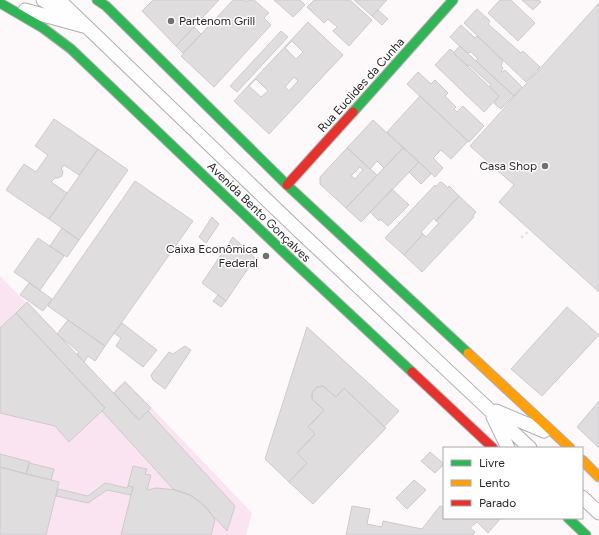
<svg xmlns="http://www.w3.org/2000/svg" width="599" height="535" viewBox="0 0 599 535" font-family="Figtree,sans-serif">
<style>
.green{fill:#fbe4f1}
.building{fill:#e0dddf;stroke:#cdcacc;fill-rule:evenodd}
.lines{fill:none;stroke-linecap:round;stroke-linejoin:round}
.lane-casing{stroke:#b1aeaf;stroke-width:15}
.fast-casing{stroke:#b1aeaf;stroke-width:11}
.slow-casing{stroke:#b1aeaf;stroke-width:11}
.jam-casing{stroke:#b1aeaf;stroke-width:11}
.path{stroke:#e6e5e5;stroke-width:2.5;stroke-dasharray:3 3;stroke-linecap:butt}
.lane{stroke:#fffefe;stroke-width:13}
.fast{stroke:#30b455;stroke-width:9}
.slow{stroke:#ff9f0a;stroke-width:9}
.jam{stroke:#e5322d;stroke-width:9}
.poi-dot{fill:#736f71;stroke:#fff;stroke-width:1.5}
.labels{text-anchor:middle;stroke-width:3;stroke-linejoin:round;paint-order:stroke}
.poi-label{font-size:12px;fill:#292527;stroke:#fff;text-anchor:end}
.street-label{font-size:12px;fill:#292527;stroke:#fff}
</style>
<rect width="100%" height="100%" fill="#fdf9fb"/>
<path class="green" d="M 0,276 L 113,392 L 125,380 L 252,513 L 246,535 L 0,535 Z"/>
<path class="building" d="M 153,0 L 219,0 L 176,46 L 142,11 Z
M 233,0 L 245,0 L 247,2 L 248,0 L 254,0 L 269,13 L 264,18 L 271,25 L 214,87 L 181,56 Z
M 274,0 L 300,0 L 305,5 L 293,17 Z
M 314,0 L 350,0 L 372,20 L 349,46 L 333,31 L 337,27 L 328,19 L 324,23 L 307,7 Z
M 354,0 L 387,0 L 372,16 Z
M 500,0 L 511,0 L 535,23 L 518,41 L 488,13 Z
M 522,0 L 539,0 L 541,2 L 533,10 Z
M 599,3 L 599,292 L 499,202 L 514,185 L 470,146 Z
M 477,9 L 490,21 L 488,24 L 521,53 L 523,51 L 540,67 L 526,82 L 464,23 Z
M 378,10 L 388,19 L 382,25 L 372,16 Z
M 308,22 L 343,55 L 269,134 L 234,101 ZM 292,41 L 303,52 L 296,59 L 285,48 ZM 294,77 L 298,81 L 289,91 L 285,87 ZM 256,79 L 268,91 L 261,97 L 249,86 Z
M 461,25 L 475,38 L 477,36 L 503,61 L 501,66 L 503,68 L 501,71 L 502,72 L 505,70 L 522,87 L 514,96 L 476,61 L 478,59 L 471,52 L 467,53 L 450,37 Z
M 194,27 L 201,34 L 183,53 L 176,46 Z
M 281,31 L 288,37 L 237,92 L 230,86 Z
M 460,46 L 514,96 L 501,109 L 494,103 L 499,96 L 490,87 L 491,85 L 469,65 L 467,66 L 453,53 Z
M 450,49 L 499,96 L 484,112 L 435,65 Z
M 418,72 L 431,84 L 435,80 L 448,93 L 445,96 L 456,107 L 454,109 L 457,112 L 463,106 L 484,126 L 469,142 L 407,84 Z
M 420,96 L 468,141 L 451,159 L 441,150 L 433,158 L 443,168 L 435,177 L 387,132 Z
M 54,119 L 98,149 L 79,175 L 64,165 L 61,169 L 63,171 L 62,176 L 58,178 L 55,178 L 51,182 L 67,193 L 49,219 L 6,190 L 24,164 L 36,172 L 48,155 L 35,146 Z
M 373,120 L 403,148 L 384,168 L 377,161 L 370,169 L 347,148 Z
M 347,148 L 377,175 L 346,208 L 320,184 L 320,177 ZM 360,167 L 363,170 L 355,179 L 351,176 Z
M 403,148 L 419,162 L 361,222 L 346,208 Z
M 98,149 L 128,170 L 79,240 L 49,219 Z
M 419,162 L 431,174 L 421,184 L 409,172 Z
M 135,181 L 193,221 L 105,346 L 48,306 Z
M 440,182 L 443,183 L 448,188 L 449,186 L 459,196 L 436,221 L 434,218 L 421,232 L 423,234 L 404,255 L 385,238 L 435,185 L 436,187 Z
M 392,189 L 409,205 L 388,226 L 380,219 L 379,221 L 370,212 Z
M 459,196 L 476,212 L 473,216 L 474,217 L 422,272 L 404,255 L 423,234 L 426,237 L 439,223 L 436,221 Z
M 212,217 L 219,224 L 206,243 L 199,237 Z
M 62,228 L 79,240 L 67,257 L 50,246 Z
M 233,237 L 255,258 L 226,301 L 202,283 Z
M 38,238 L 64,256 L 40,290 L 14,272 Z
M 29,283 L 52,299 L 43,311 L 20,295 Z
M 218,295 L 226,301 L 221,307 L 213,301 Z
M 27,302 L 139,420 L 148,411 L 235,506 L 227,531 L 200,502 L 190,495 L 174,490 L 102,411 L 105,408 L 16,313 Z
M 567,307 L 599,335 L 542,396 L 511,369 Z
M 16,313 L 105,408 L 69,442 L 55,426 L 0,413 L 0,328 Z
M 68,320 L 105,346 L 95,361 L 88,356 L 84,362 L 77,354 L 79,352 L 57,334 Z
M 122,323 L 157,350 L 143,367 L 116,346 L 121,338 L 114,333 Z
M 307,327 L 399,411 L 384,427 L 344,388 L 336,397 L 323,386 L 317,387 L 312,393 L 312,399 L 324,410 L 308,427 L 315,434 L 297,453 L 307,463 L 289,482 L 265,459 Z
M 185,346 L 191,350 L 165,389 L 153,380 L 151,375 L 169,352 L 173,354 Z
M 125,382 L 151,408 L 139,420 L 114,393 Z
M 323,386 L 336,397 L 344,388 L 386,428 L 313,504 L 289,482 L 307,463 L 297,453 L 315,434 L 308,427 L 324,410 L 312,399 L 312,393 L 317,387 Z
M 599,401 L 599,448 L 577,427 Z
M 430,452 L 444,464 L 435,473 L 421,461 Z
M 0,454 L 30,462 L 26,474 L 0,467 Z
M 29,463 L 54,469 L 51,480 L 26,474 Z
M 133,466 L 147,469 L 145,474 L 151,475 L 147,490 L 156,488 L 177,490 L 190,495 L 200,502 L 208,509 L 215,520 L 211,535 L 121,535 L 133,487 L 128,486 Z
M 0,467 L 59,482 L 46,535 L 0,535 Z
M 414,480 L 426,490 L 407,509 L 396,498 Z
M 105,483 L 127,488 L 128,486 L 133,487 L 131,495 L 107,490 L 88,503 L 56,496 L 58,489 L 88,496 Z
M 352,506 L 370,509 L 367,524 L 382,527 L 383,521 L 422,529 L 440,506 L 444,507 L 444,518 L 501,518 L 488,533 L 477,522 L 470,528 L 475,532 L 473,535 L 346,535 Z"/>
<g class="lines">
<defs>
<path id="lane" d="M 43,0 L 66,14
M 59,0 L 298,230 L 530,448
M 25,10 L 87,27
M 496,411 L 544,431
M 493,417 L 508,448
M 582,497 L 599,513"/>
<path id="fast" d="M 97,0 L 106,6 L 287,185 L 468,353
M 0,3 L 43,28 L 71,49 L 295,263 L 412,372
M 353,112 L 453,0
M 568,518 L 586,535"/>
<path id="slow" d="M 468,353 L 570,448
M 582,460 L 599,477"/>
<path id="jam" d="M 287,185 L 353,112
M 412,372 L 493,448"/>
</defs>
<use href="#lane" class="lane-casing"/>
<use href="#fast" class="fast-casing"/>
<use href="#slow" class="slow-casing"/>
<use href="#jam" class="jam-casing"/>
<path class="path" d="M 521,238 L 530,230"/>
<use href="#lane" class="lane"/>
<use href="#fast" class="fast"/>
<use href="#slow" class="slow"/>
<use href="#jam" class="jam"/>
</g>
<g class="poi-dot">
<circle cx="171" cy="21" r="4"/>
<circle cx="545" cy="166" r="4"/>
<circle cx="266" cy="256" r="4"/>
</g>
<g class="labels">
<g class="poi-label">
<text x="179" y="25" text-anchor="start">Partenom Grill</text>
<text x="537" y="170">Casa Shop</text>
<text x="258" y="253">Caixa Econômica<tspan x="258" dy="14">Federal</tspan></text>
</g>
<g class="street-label">
<text transform="translate(361 85) rotate(-48)" y="4">Rua Euclides da Cunha</text>
<text transform="translate(259 212) rotate(44)" y="4">Avenida Bento Gonçalves</text>
</g>
</g>
<rect x="443" y="447" width="140" height="72" fill="#ffffff" stroke="#a9a8a9"/>
<rect x="451" y="460" width="20" height="6" fill="#30b455" stroke="#a9a8a9"/>
<text x="479" y="467" font-size="12" fill="#292527">Livre</text>
<rect x="451" y="480" width="20" height="6" fill="#ff9f0a" stroke="#a9a8a9"/>
<text x="479" y="487" font-size="12" fill="#292527">Lento</text>
<rect x="451" y="500" width="20" height="6" fill="#e5322d" stroke="#a9a8a9"/>
<text x="479" y="507" font-size="12" fill="#292527">Parado</text>
</svg>
